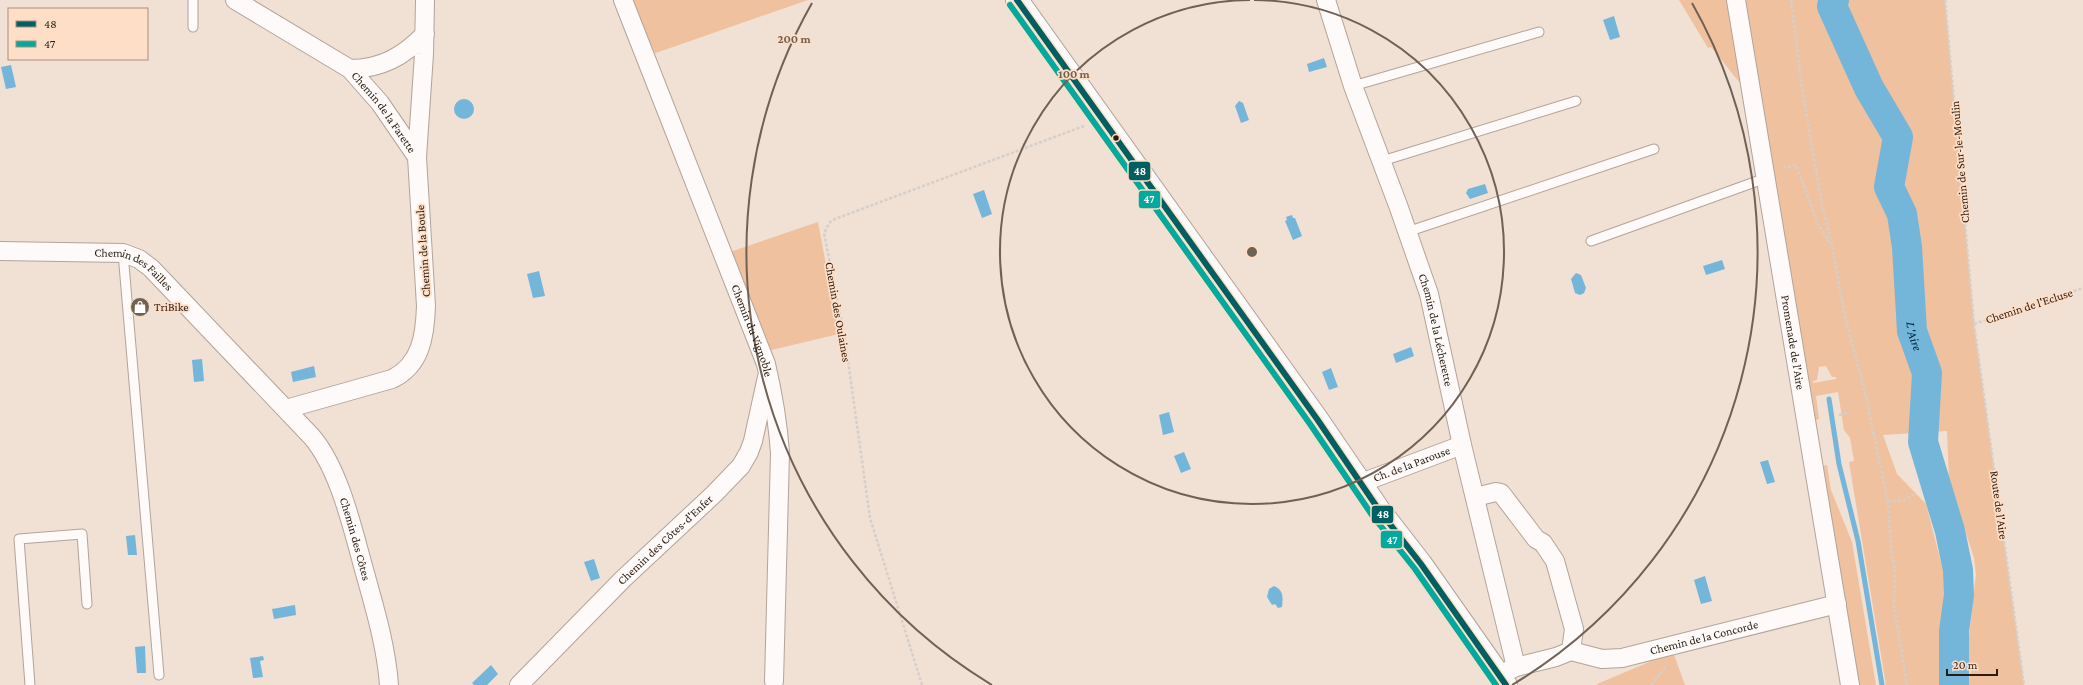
<svg xmlns="http://www.w3.org/2000/svg" width="2083" height="685" viewBox="0 0 2083 685" font-family="'Crimson Pro',serif">
<style>
.green{fill:#f0c19e;fill-rule:evenodd}
.water{fill:#74b5da}
.lines{fill:none;stroke-linecap:round;stroke-linejoin:round}
.stream{stroke:#74b5da;stroke-width:5}
.river{stroke:#74b5da;stroke-width:30}
.service-casing{stroke:#b2a49a;stroke-width:11}
.minor-casing{stroke:#b2a49a;stroke-width:20}
.tertiary-casing{stroke:#b2a49a;stroke-width:24}
.path{stroke:#d4cfcb;stroke-width:2.5;stroke-dasharray:3 2;stroke-linecap:butt}
.service{stroke:#fdfaf9;stroke-width:9}
.minor{stroke:#fdfaf9;stroke-width:18}
.tertiary{stroke:#fdfaf9;stroke-width:22}
.bus-1-casing{stroke:#fedec7;stroke-width:9}
.bus-2-casing{stroke:#fedec7;stroke-width:9}
.bus-1{stroke:#005f61;stroke-width:6}
.bus-2{stroke:#02a99d;stroke-width:6}
.ring{fill:none;stroke:#706155;stroke-width:2}
.bus-dot{fill:#2a1c11;stroke:#fedec7;stroke-width:1.5}
.labels{text-anchor:middle;stroke-width:3.5;stroke-linejoin:round;paint-order:stroke}
.street-label{font-size:12px;fill:#2a1c11;stroke:#fedec7}
.poi-label{font-size:12px;fill:#2a1c11;stroke:#fedec7;text-anchor:start}
.water-label{font-size:13px;font-style:italic;fill:#012d44;stroke:#fedec7}
.centre{fill:#706155;stroke:#fedec7;stroke-width:2}
.ring-label{font-size:12px;text-anchor:middle;font-weight:bold;fill:#706155;stroke:#fedec7;stroke-width:3.5;stroke-linejoin:round;paint-order:stroke}
.line-badge{stroke:#fedec7;stroke-width:1.5}
.badge-label{font-size:11px;text-anchor:middle;font-weight:bold;fill:#fff}
</style>
<rect width="100%" height="100%" fill="#f1e0d4"/>
<path class="green" d="M 628,0 L 808,0 L 650,55 Z
M 1679,0 L 1730,0 L 1744,88 L 1711,47 L 1708,48 Z
M 1739,0 L 1945,0 L 1974,324 L 2024,685 L 1968,685 L 1971,670 L 1967,654 L 1976,574 L 1974,558 L 1949,480 L 1947,431 L 1883,435 L 1897,474 L 1926,504 L 1945,578 L 1947,591 L 1942,610 L 1943,636 L 1941,659 L 1943,685 L 1886,685 L 1849,462 L 1854,461 L 1850,438 L 1844,430 L 1838,392 L 1816,396 L 1819,419 L 1816,420 L 1819,439 L 1813,441 ZM 1826,366 L 1832,377 L 1836,377 L 1836,379 L 1813,383 L 1813,381 L 1817,380 L 1819,367 Z
M 818,222 L 839,334 L 767,351 L 730,252 Z
M 1827,465 L 1831,490 L 1852,542 L 1876,685 L 1853,685 L 1817,467 Z
M 1673,652 L 1685,685 L 1598,685 L 1597,684 Z"/>
<path class="water" d="M 1614,16 L 1620,37 L 1610,40 L 1603,20 Z
M 1324,58 L 1327,67 L 1309,72 L 1307,64 Z
M 11,65 L 16,87 L 6,89 L 1,67 Z
M454 109a10 10 0 1 1 20 0a10 10 0 1 1-20 0Z
M 1239,101 L 1243,103 L 1249,120 L 1241,123 L 1235,106 Z
M 1485,184 L 1488,193 L 1470,199 L 1466,193 L 1468,189 Z
M 984,190 L 992,214 L 982,218 L 973,194 Z
M 1292,215 L 1293,218 L 1295,218 L 1302,236 L 1293,240 L 1285,221 L 1287,220 L 1286,217 Z
M 1722,260 L 1725,269 L 1706,275 L 1703,266 Z
M 539,271 L 545,296 L 533,298 L 527,274 Z
M 1576,273 L 1581,275 L 1586,288 L 1584,293 L 1580,295 L 1575,293 L 1571,279 Z
M 1411,347 L 1414,356 L 1396,363 L 1393,354 Z
M 202,359 L 204,381 L 194,382 L 192,360 Z
M 314,366 L 316,377 L 293,382 L 291,372 Z
M 1331,368 L 1338,387 L 1329,390 L 1322,372 Z
M 1169,412 L 1174,432 L 1163,435 L 1159,415 Z
M 1184,452 L 1191,469 L 1181,473 L 1174,456 Z
M 1768,460 L 1775,482 L 1767,484 L 1760,462 Z
M 135,535 L 137,555 L 128,555 L 126,536 Z
M 594,559 L 600,578 L 591,581 L 584,562 Z
M 1705,576 L 1712,601 L 1701,604 L 1694,580 Z
M 1274,586 C 1284,590 1283,598 1282,607 L 1278,608 L 1275,604 L 1272,605 L 1267,597 L 1269,589 Z
M 295,605 L 296,615 L 274,619 L 272,609 Z
M 145,646 L 146,673 L 137,673 L 135,647 Z
M 263,656 L 264,660 L 260,661 L 263,677 L 253,678 L 250,658 Z
M 491,665 L 498,674 L 487,685 L 474,685 L 472,683 Z"/>
<g class="lines">
<path class="stream" d="M 1829,399 L 1839,464 L 1858,541 L 1882,685"/>
<path class="river" id="s1" d="M 1834,0 L 1832,6 L 1869,88 L 1898,137 L 1889,187 L 1902,214 L 1907,247 L 1912,331 L 1927,373 L 1923,442 L 1950,531 L 1958,570 L 1959,595 L 1954,631 L 1954,685"/>
<defs>
<path id="service" d="M 193,0 L 193,27
M 1353,86 L 1539,32
M 1382,161 L 1576,101
M 1407,232 L 1654,149
M 1591,241 L 1766,178
M 123,253 L 159,675
M 30,685 L 19,539 L 82,534 L 87,604"/>
<g id="minor">
<path id="s2" d="M 235,0 L 350,69 L 380,103 L 417,157"/>
<path id="s3" d="M 623,0 L 766,364 C 773,394 778,423 780,453 L 774,681"/>
<path id="s4" d="M 1326,0 L 1353,86 L 1399,208 L 1429,294 L 1462,445 L 1516,667"/>
<path id="s5" d="M 1736,0 L 1850,685"/>
<path d="M 350,69 C 381,69 404,56 425,34"/>
<path id="s6" d="M 0,251 L 123,253 L 139,259 L 151,268 L 312,437 C 339,469 352,526 363,566 C 374,606 386,644 389,685"/>
<path d="M 286,409 L 392,379 C 421,365 425,336 426,306 L 417,157 L 424,54 L 425,0"/>
<path id="s7" d="M 1361,483 L 1462,445"/>
<path d="M 1475,497 L 1496,492 L 1501,493 L 1536,539 L 1543,543 L 1555,561 L 1574,629 L 1571,651"/>
<path id="s8" d="M 1505,672 L 1516,667 L 1556,657 L 1571,651 L 1602,659 L 1622,658 L 1837,604"/>
<path id="s9" d="M 519,685 L 623,579 L 714,494 L 741,466 L 749,452 L 753,441 L 767,377"/>
</g>
<path id="tertiary" d="M 1017,0 L 1317,419 L 1379,510 L 1421,564 L 1506,685"/>
</defs>
<use href="#service" class="service-casing"/>
<use href="#minor" class="minor-casing"/>
<use href="#tertiary" class="tertiary-casing"/>
<path class="path" d="M 1791,0 L 1802,88 L 1822,205 L 1832,245 L 1844,312 L 1865,393 L 1888,502 L 1891,547 L 1895,569 L 1894,605 L 1907,685
M 1945,0 L 1974,324 L 2024,685
M 1783,168 L 1796,165 L 1818,224 L 1830,243
M 1974,324 L 2083,288
M 1839,415 L 1850,412
M 1888,502 L 1905,500 L 1915,493
M 922,685 L 870,518 L 845,339 L 824,233 L 830,222 L 835,219 L 1084,126
M 1651,685 L 1667,665"/>
<use href="#service" class="service"/>
<use href="#minor" class="minor"/>
<use href="#tertiary" class="tertiary"/>
<defs>
<path id="bus-1" d="M 1017,0 L 1317,419 L 1379,510 L 1421,564 L 1506,685"/>
<path id="bus-2" d="M 1010,5 L 1310,424 L 1372,515 L 1415,569 L 1496,685"/>
</defs>
<use href="#bus-1" class="bus-1-casing"/>
<use href="#bus-2" class="bus-2-casing"/>
<use href="#bus-1" class="bus-1"/>
<use href="#bus-2" class="bus-2"/>
</g>
<g class="ring">
<path d="M1254 0A252 252 0 1 1 1250 0"/>
<path d="M992 685A505 505 0 0 1 812 3M1692 3A505 505 0 0 1 1512 685"/>
</g>
<defs>
<symbol id="shop-disc" viewBox="-11 -11 22 22"><circle r="9.5" fill="#706155" stroke="#fedec7"/><path d="M-5-2.5h2.3a2.7 3.5 0 0 1 5.4 0H5L5.5 6h-11ZM-1.5-2.5h3a1.5 2.3 0 0 0-3 0Z" fill="#fff"/></symbol>
</defs>
<g fill-rule="evenodd">
<use href="#shop-disc" x="129" y="296" width="22" height="22"/>
</g>
<circle class="bus-dot" cx="1116" cy="138" r="3.5"/>
<g class="labels">
<g class="street-label">
<text dy="4" stroke="none"><textPath href="#s2" startOffset="189">Chemin de la Farette</textPath></text>
<text transform="translate(1960 162) rotate(-95)" y="4">Chemin de Sur-le-Moulin</text>
<text transform="translate(423 251) rotate(-94)" y="4">Chemin de la Boule</text>
<text dy="4" stroke="none"><textPath href="#s6" startOffset="139">Chemin des Failles</textPath></text>
<text transform="translate(2029 306) rotate(-18)" y="4">Chemin de l'Ecluse</text>
<text transform="translate(838 312) rotate(80)" y="4">Chemin des Oulaines</text>
<text dy="4" stroke="none"><textPath href="#s3" startOffset="355">Chemin du Vignoble</textPath></text>
<text dy="4" stroke="none"><textPath href="#s4" startOffset="348">Chemin de la Lécherette</textPath></text>
<text dy="4" stroke="none"><textPath href="#s5" startOffset="347">Promenade de l'Aire</textPath></text>
<text dy="4" stroke="none"><textPath href="#s7" startOffset="54">Ch. de la Parouse</textPath></text>
<text transform="translate(1999 505) rotate(82)" y="4">Route de l'Aire</text>
<text dy="4" stroke="none"><textPath href="#s6" startOffset="500">Chemin des Côtes</textPath></text>
<text dy="4" stroke="none"><textPath href="#s9" startOffset="206">Chemin des Côtes-d'Enfer</textPath></text>
<text dy="4" stroke="none"><textPath href="#s8" startOffset="206">Chemin de la Concorde</textPath></text>
</g>
<g class="poi-label">
<text x="154" y="311">TriBike</text>
</g>
<g class="water-label">
<text dy="5" stroke="none"><textPath href="#s1" startOffset="357">L'Aire</textPath></text>
</g>
</g>
<circle cx="1252" cy="252" r="6" class="centre"/>
<g class="ring-label">
<text x="794" y="43">200 m</text>
<text x="1074" y="78">100 m</text>
</g>
<g class="line-badge">
<rect x="1128" y="161" width="23" height="20" rx="4" fill="#005f61"/>
<rect x="1138" y="190" width="23" height="19" rx="4" fill="#02a99d"/>
<rect x="1371" y="505" width="23" height="19" rx="4" fill="#005f61"/>
<rect x="1380" y="530" width="23" height="19" rx="4" fill="#02a99d"/>
</g>
<g class="badge-label">
<text x="1140" y="175">48</text>
<text x="1149" y="203">47</text>
<text x="1383" y="518">48</text>
<text x="1392" y="544">47</text>
</g>
<rect x="8" y="8" width="140" height="52" fill="#fedec7" stroke="#a9907e"/>
<rect x="16" y="21" width="20" height="6" fill="#005f61" stroke="#a9907e"/>
<text x="44" y="28" font-size="12" fill="#2a1c11">48</text>
<rect x="16" y="41" width="20" height="6" fill="#02a99d" stroke="#a9907e"/>
<text x="44" y="48" font-size="12" fill="#2a1c11">47</text>
<path d="M1947 669v6h50v-6" fill="none" stroke="#2a1c11" stroke-width="2"/>
<text x="1953" y="669" font-size="12" fill="#2a1c11" stroke="#fedec7" stroke-width="3" paint-order="stroke">20 m</text>
</svg>
